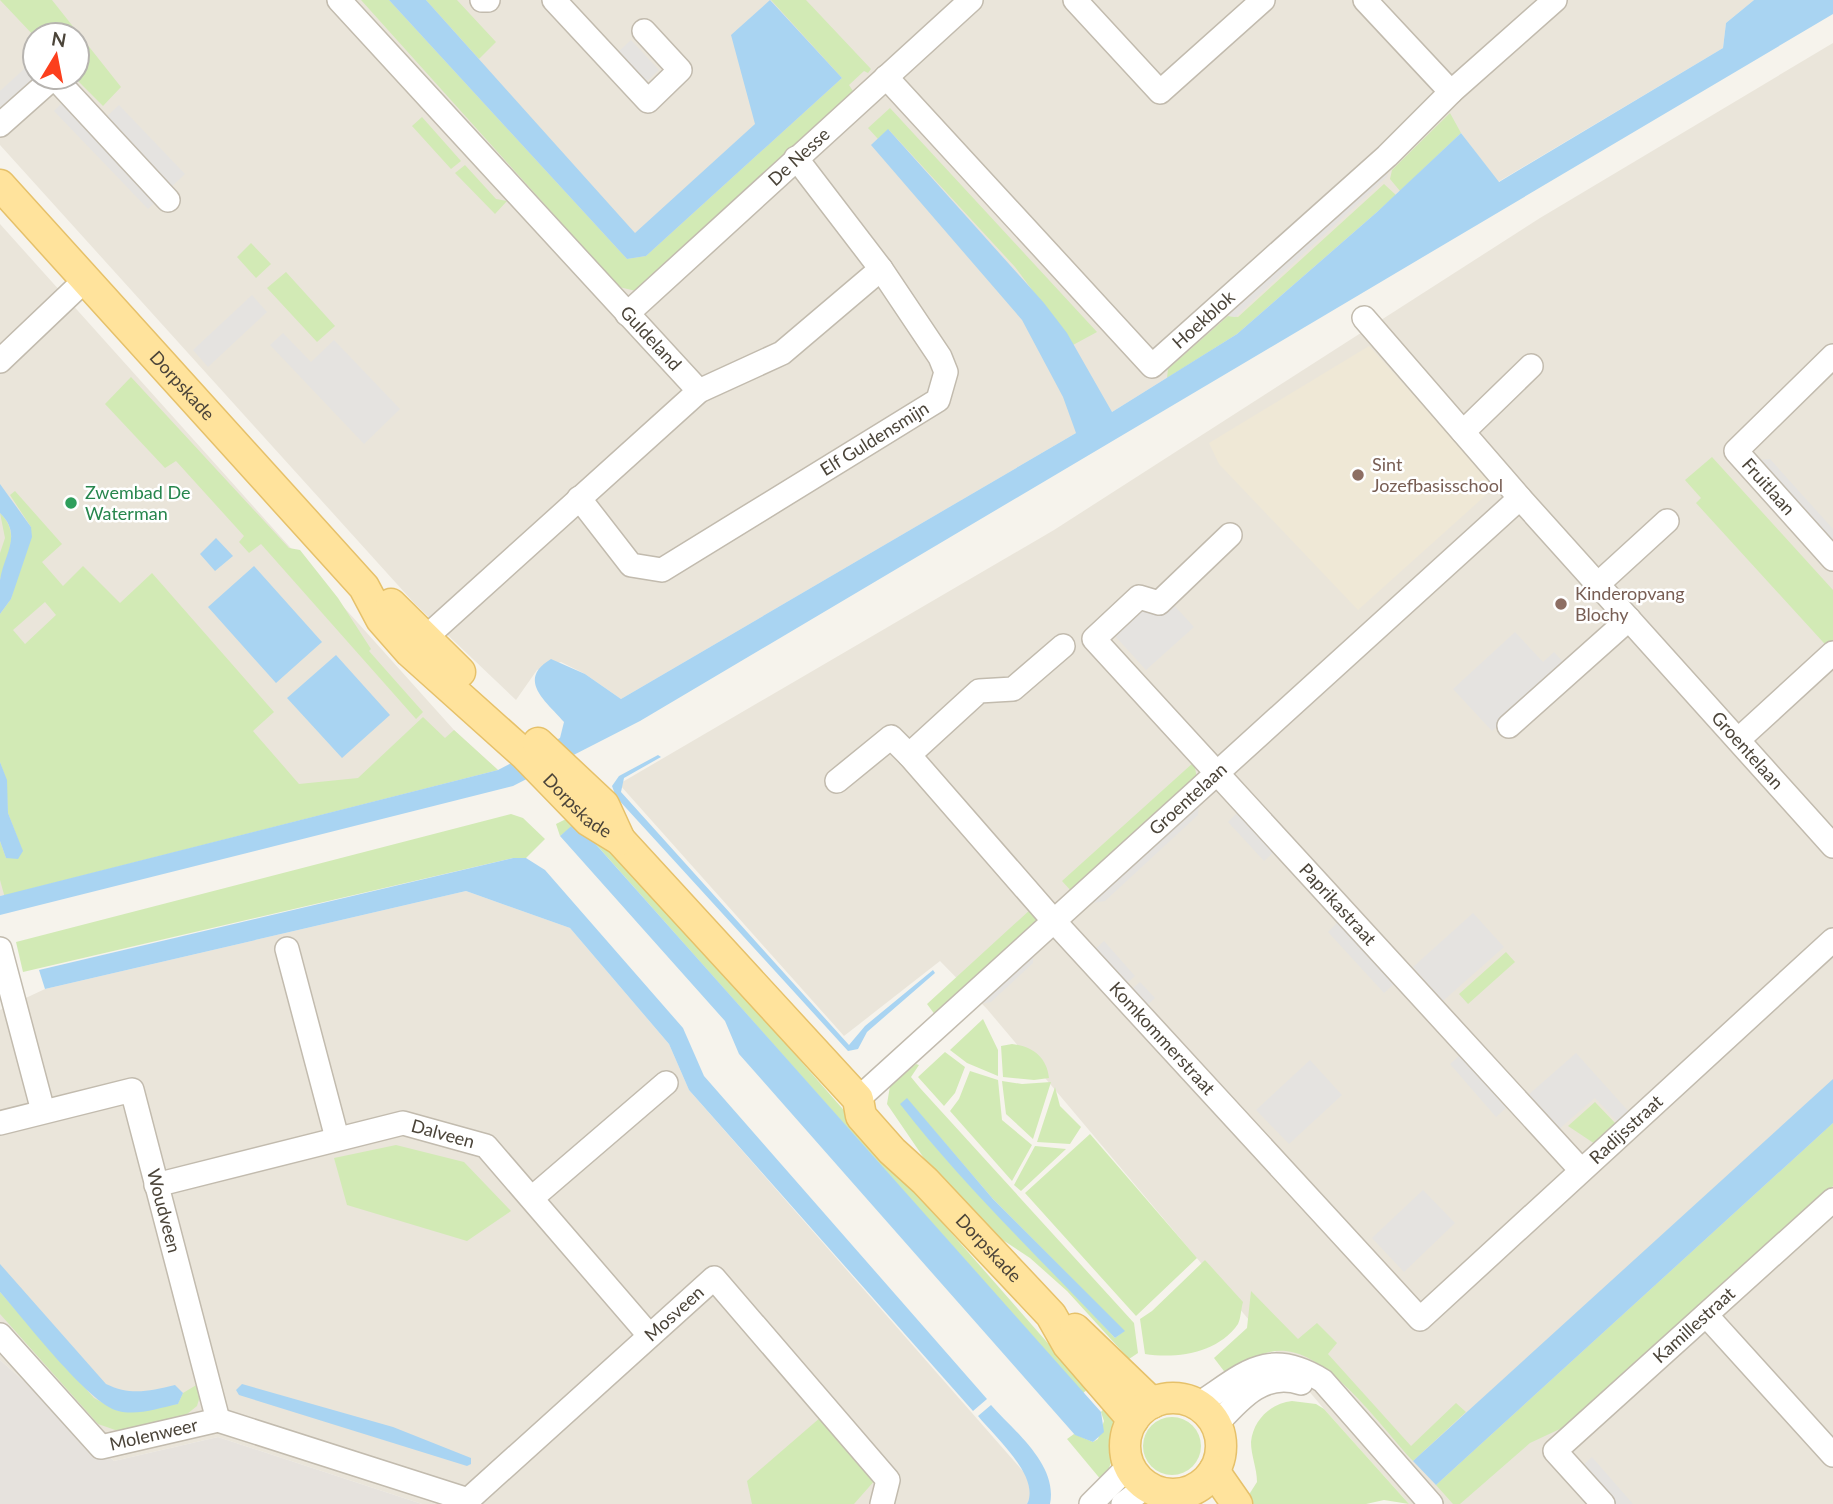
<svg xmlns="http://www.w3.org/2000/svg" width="1833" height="1504" viewBox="0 0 1833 1504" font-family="Lato,sans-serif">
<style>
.residential{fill:#eae5da;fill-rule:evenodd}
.industrial{fill:#e6e2dd}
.education{fill:#efe8d6}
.green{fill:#d2eab5;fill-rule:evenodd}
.parking{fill:#e5e3e0}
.water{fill:#a9d4f2}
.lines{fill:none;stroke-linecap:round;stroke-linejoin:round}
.minor-casing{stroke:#c2bbae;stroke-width:26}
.major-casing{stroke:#e6c16a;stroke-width:33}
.minor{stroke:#fff;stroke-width:23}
.major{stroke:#ffe39c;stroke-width:30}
.education-dot{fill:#8d6e63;stroke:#fff;stroke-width:2.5}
.leisure-dot{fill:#2e9e5b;stroke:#fff;stroke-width:2.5}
.labels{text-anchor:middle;stroke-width:5;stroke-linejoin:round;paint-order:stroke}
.street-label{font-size:18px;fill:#4b4439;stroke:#fff}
.education-label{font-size:18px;fill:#785e54;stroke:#fff;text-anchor:start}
.leisure-label{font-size:18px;fill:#27864d;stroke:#fff;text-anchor:start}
</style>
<rect width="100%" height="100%" fill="#f6f3ec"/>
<path class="residential" d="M 0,0 L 1754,0 L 1726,23 L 1723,48 L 1498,182 L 1461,133 L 1377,212 L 1237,334 L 1112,412 L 621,699 L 585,674 L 561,662 L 537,670 L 516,700 L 415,604 L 0,145 ZM 35,35 L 77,35 L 77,77 L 35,77 Z
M 1833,43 L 1833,1504 L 1409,1504 L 1324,1409 L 987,1009 L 940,961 L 844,1036 L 619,784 L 1054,530 L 1540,218 Z
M 0,224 L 454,730 L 498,770 L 0,896 Z
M 466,891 L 570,928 L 669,1044 L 689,1090 L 1029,1478 L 1031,1494 L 1027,1504 L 422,1504 L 218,1437 L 114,1461 L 0,1360 L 0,1010 L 45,989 Z"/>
<path class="industrial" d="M 0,1360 L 114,1461 L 218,1437 L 422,1504 L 0,1504 Z"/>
<path class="education" d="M 1369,346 L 1496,486 L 1358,610 L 1219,464 L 1209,443 Z"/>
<path class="green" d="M 0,0 L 52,0 L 121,87 L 103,106 L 74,77 L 77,77 L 77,35 L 35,37 Z
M 361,0 L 389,0 L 627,259 L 646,256 L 842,78 L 771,0 L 806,0 L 871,69 L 868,73 L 864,71 L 849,85 L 853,91 L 636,291 L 619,287 Z
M 426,0 L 457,0 L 496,42 L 479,59 Z
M 890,108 L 1097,332 L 1073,345 L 1015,267 L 889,130 L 878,139 L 868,128 Z
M 1450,113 L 1461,133 L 1400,191 L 1390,179 L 1392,170 Z
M 422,117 L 461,161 L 451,169 L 412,126 Z
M 465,165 L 496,199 L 507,201 L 495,214 L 455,173 Z
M 1384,184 L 1396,195 L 1377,212 L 1237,334 L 1167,378 L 1168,369 L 1228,316 L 1238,317 Z
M 251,243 L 271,264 L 256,278 L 237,257 Z
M 286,272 L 335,326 L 317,342 L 267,288 Z
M 131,377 L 289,548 L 300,550 L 338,598 L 371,649 L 369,651 L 423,712 L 416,719 L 261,544 L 249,553 L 239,542 L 244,536 L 176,461 L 165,468 L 105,404 Z
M 1712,457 L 1833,590 L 1833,653 L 1696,503 L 1701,498 L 1685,480 Z
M 15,491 L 62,544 L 42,562 L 63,586 L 83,566 L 120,603 L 152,573 L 274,712 L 253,731 L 299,784 L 358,778 L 423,717 L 445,738 L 454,730 L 498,770 L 26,890 L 5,898 L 0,880 L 0,841 L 6,858 L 22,850 L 8,813 L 6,779 L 0,762 L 0,614 L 11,599 L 31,527 L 10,495 ZM 45,602 L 56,615 L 25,644 L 13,630 Z
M 0,513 C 21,533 7,555 0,580 L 0,553 L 5,538 Z
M 1194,762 L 1197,779 L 1073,893 L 1062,881 Z
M 511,814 L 523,818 L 545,839 L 526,858 L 513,858 L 23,972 L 16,942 Z
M 574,815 L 616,850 L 1088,1389 L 1083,1393 L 577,823 L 560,836 L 556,824 Z
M 1032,908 L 1036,915 L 1035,928 L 936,1016 L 927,1004 Z
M 1506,952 L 1515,962 L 1468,1004 L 1459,994 Z
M 983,1019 L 998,1050 L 998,1076 L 967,1063 L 950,1050 Z
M 1012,1044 C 1032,1046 1047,1057 1049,1078 L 1034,1080 L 1003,1077 L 1001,1046 Z
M 945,1052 L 965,1067 L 955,1093 L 944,1106 L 918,1077 Z
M 916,1064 L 919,1065 L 911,1077 L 920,1088 L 1134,1323 L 1138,1353 L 1129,1359 L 1067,1291 L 1030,1258 L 980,1225 L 930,1167 L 887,1104 L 890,1086 ZM 907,1099 L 993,1199 L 1124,1331 L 1115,1338 C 1044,1259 965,1188 901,1104 Z
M 970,1071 L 998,1080 L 1002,1120 L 1032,1145 L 1012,1181 L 950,1111 L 959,1099 Z
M 1002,1081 L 1022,1084 L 1051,1082 L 1033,1139 L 1006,1114 Z
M 1055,1087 L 1060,1106 L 1081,1127 L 1070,1144 L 1037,1142 Z
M 1595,1102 L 1617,1125 L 1595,1144 L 1568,1126 Z
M 1833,1123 L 1833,1186 L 1562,1428 L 1530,1443 L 1460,1504 L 1453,1504 L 1436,1485 Z
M 1090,1134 L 1197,1258 L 1136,1316 L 1025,1193 Z
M 396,1145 L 464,1162 L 511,1211 L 467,1241 L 347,1205 L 334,1158 Z
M 1035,1146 L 1066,1149 L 1021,1191 L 1014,1185 Z
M 1205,1260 L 1243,1302 C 1241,1308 1241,1318 1238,1324 C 1218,1353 1177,1359 1145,1354 L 1140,1319 L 1152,1311 Z
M 1251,1291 L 1298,1339 L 1317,1323 L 1337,1343 L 1328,1354 L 1411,1446 L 1456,1403 L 1466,1412 L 1413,1461 C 1382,1428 1332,1356 1286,1351 C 1265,1348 1243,1364 1227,1375 L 1214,1358 L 1247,1328 Z
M 0,1292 L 94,1398 L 118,1411 L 178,1404 L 183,1393 L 198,1384 L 200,1396 L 197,1406 L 187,1414 L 121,1432 L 98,1424 L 0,1314 Z
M 1292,1401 L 1316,1404 L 1324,1409 L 1409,1504 L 1384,1500 L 1366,1504 L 1243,1504 L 1257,1482 C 1257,1468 1251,1456 1251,1442 C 1253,1420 1271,1403 1292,1401 Z
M 1108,1404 C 1122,1427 1116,1460 1102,1481 L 1067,1439 L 1074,1434 L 1093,1442 L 1098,1439 L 1104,1421 L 1101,1412 Z
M 821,1417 L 876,1479 L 854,1504 L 752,1504 L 747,1481 Z
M1143 1446a29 29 0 1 1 58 0a29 29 0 1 1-58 0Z"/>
<path class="parking" d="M 631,40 L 659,70 L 646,82 L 618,52 Z
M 35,59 L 35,77 L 49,77 L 0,122 L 0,91 Z
M 67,98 L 95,127 L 119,105 L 185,174 L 148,209 L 54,111 Z
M 1389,168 L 1387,177 L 1235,317 L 1228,316 Z
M 252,295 L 267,312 L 208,367 L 193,350 Z
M 283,333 L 311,362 L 334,340 L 400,409 L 364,444 L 270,345 Z
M 1770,459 L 1833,529 L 1833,545 L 1756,460 Z
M 1171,602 L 1194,627 L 1146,670 L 1115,636 L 1144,608 Z
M 1515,632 L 1543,662 L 1554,652 L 1565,664 L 1492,731 L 1453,689 Z
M 1199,805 L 1198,815 L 1105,901 L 1093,903 Z
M 1239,811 L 1275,851 L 1264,861 L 1228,822 Z
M 1473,913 L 1504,947 L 1443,1001 L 1413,967 Z
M 1338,922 L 1395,983 L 1384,993 L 1328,932 Z
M 1104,941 L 1135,976 L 1126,984 L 1131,990 L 1140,982 L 1155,998 L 1144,1008 L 1093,951 Z
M 1033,955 L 1033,963 L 991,1002 L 979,1004 Z
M 1576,1053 L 1630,1113 L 1619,1124 L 1595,1098 L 1558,1130 L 1527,1096 Z
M 1460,1055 L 1506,1108 L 1496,1117 L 1450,1064 Z
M 1310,1060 L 1342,1095 L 1289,1144 L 1256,1110 Z
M 1423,1190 L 1455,1223 L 1404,1272 L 1372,1238 Z
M 1592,1457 L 1633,1504 L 1612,1504 L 1580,1468 Z"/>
<path class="water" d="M 389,0 L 426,0 L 635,233 L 755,124 L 731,35 L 770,0 L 842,78 L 646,256 L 627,259 Z
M 1754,0 L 1833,0 L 1833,14 L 640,721 L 513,786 L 0,915 L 0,896 L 498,770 L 560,738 L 564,722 C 546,701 516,680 551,659 L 585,674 L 621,699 L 1076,433 L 1063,397 L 1022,320 L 871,145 L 888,129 L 1044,303 L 1067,333 L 1112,412 L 1237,334 L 1377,212 L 1461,133 L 1499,182 L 1723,48 L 1726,23 Z
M 0,484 L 31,527 L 32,537 L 11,599 L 0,614 C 0,603 0,591 0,580 C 4,554 23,535 0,513 Z
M 216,538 L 233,556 L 215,571 L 200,554 Z
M 254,566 L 322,642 L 276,683 L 208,607 Z
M 336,655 L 390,715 L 342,758 L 287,698 Z
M 658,755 L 661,757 L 624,778 L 621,792 L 849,1045 L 865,1026 L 933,970 L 935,973 L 867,1032 L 858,1049 L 848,1051 L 616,797 L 612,786 L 619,776 Z
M 0,762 L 7,780 L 8,813 L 23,851 L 18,859 L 6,858 L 0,841 Z
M 576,822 L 1101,1412 L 1104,1432 L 1093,1442 L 1075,1435 L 739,1054 L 725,1021 L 560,836 Z
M 513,858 L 526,858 L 545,870 L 683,1028 L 704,1076 L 987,1399 L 973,1411 L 689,1090 L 669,1044 L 570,928 L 466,891 L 45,989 L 39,970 Z
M 1833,1079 L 1833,1123 L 1436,1485 L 1413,1461 Z
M 907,1098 L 993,1199 L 1125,1331 L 1115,1338 C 1043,1261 965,1188 900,1104 Z
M 0,1264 L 106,1384 C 131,1396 149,1391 175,1385 L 183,1393 L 178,1404 C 159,1408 137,1416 118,1411 C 89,1404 23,1318 0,1292 Z
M 242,1384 L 393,1427 L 471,1458 L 471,1464 L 467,1466 L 239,1395 L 236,1390 Z
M 991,1405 C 1015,1432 1058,1465 1050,1504 L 1027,1504 C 1041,1477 995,1437 978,1416 Z"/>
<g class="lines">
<defs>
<g id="minor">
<path id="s1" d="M 339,0 L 699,391"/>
<path d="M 482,0 L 488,0"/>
<path d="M 554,0 L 648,101 L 680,70 L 644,31"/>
<path d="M 1075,0 L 1160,92 L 1263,0"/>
<path id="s2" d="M 886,77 L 1152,366 L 1387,156 L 1451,92 L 1365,0"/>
<path d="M 1451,92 L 1555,0"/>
<path d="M 0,125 L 54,77 L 168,200"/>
<path id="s3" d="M 627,314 L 971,0"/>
<path id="s4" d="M 1364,318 L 1520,498 L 1833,846"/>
<path id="s5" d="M 1833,356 L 1736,451 L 1833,559"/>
<path d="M 0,361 L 84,281"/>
<path d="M 1463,432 L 1531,366"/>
<path id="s6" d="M 579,498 L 631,565 L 662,570 L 938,400 L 946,372 L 940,357 L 881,269 L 796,158"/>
<path id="s7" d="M 1230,535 L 1159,603 L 1139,597 L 1094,639 L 1580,1169"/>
<path d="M 1598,584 L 1667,521"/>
<path d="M 413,649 L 699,391 L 782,353 L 881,269"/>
<path d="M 1509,726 L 1629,619"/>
<path d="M 1738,740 L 1833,653"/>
<path id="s8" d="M 909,755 L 1053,920 L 1420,1319 L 1833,940"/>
<path d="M 837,781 L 891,737 L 909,755 L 979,691 L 1013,689 L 1063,646"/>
<path d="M 0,949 L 43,1111"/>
<path d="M 287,949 L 337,1138"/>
<path id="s9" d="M 858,1099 L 1520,498"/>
<path id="s10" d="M 0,1123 L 132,1090 L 218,1420"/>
<path id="s11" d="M 156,1185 L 403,1123 L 486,1146 L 649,1335"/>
<path d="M 532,1198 L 666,1083"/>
<path d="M 1706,1315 L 1833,1455"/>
<path id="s12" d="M 0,1335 L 101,1447 L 218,1420 L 468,1500 L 469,1504"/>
<path d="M 1197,1405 C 1244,1375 1267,1346 1323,1381 L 1431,1504"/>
<path d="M 1216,1425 C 1239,1400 1264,1370 1301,1383"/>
<path id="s13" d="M 468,1500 L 714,1278 L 888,1480 L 882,1504"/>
<path d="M 1091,1504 L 1130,1465"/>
<path d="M 1123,1504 L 1147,1486"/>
<path id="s14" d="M 1603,1504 L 1555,1451 L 1833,1200"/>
</g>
<g id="major">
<path id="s15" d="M 0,185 L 364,587 L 381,619 L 410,652 L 525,755 L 589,821 L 620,840 L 858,1099 L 861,1116 L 892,1151 L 925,1181 L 1051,1315 L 1068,1345 L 1133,1420"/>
<path d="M 391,604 L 460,672"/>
<path d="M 538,743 L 604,805 L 620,840"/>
<path d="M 1075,1329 L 1152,1403"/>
<circle cx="1173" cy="1446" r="48"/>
<path d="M 1214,1471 L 1237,1504"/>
</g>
</defs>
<use href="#minor" class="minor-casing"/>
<use href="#major" class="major-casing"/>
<use href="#minor" class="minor"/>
<use href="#major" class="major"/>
</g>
<g class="education-dot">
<circle cx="1358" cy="475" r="7"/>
<circle cx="1561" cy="604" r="7"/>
</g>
<circle class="leisure-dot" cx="71" cy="503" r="7"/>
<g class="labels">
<g class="street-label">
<text dy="6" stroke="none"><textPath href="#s3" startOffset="233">De Nesse</textPath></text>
<text dy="6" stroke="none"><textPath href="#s2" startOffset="462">Hoekblok</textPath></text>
<text dy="6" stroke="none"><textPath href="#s1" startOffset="460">Guldeland</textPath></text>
<text dy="6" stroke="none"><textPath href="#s15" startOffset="271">Dorpskade</textPath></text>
<text dy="6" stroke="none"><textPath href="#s6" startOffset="366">Elf Guldensmijn</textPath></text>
<text dy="6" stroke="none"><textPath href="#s5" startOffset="184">Fruitlaan</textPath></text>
<text dy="6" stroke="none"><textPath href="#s4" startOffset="578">Groentelaan</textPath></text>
<text dy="6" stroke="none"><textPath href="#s9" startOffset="446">Groentelaan</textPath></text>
<text dy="6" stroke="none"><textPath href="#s15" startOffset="850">Dorpskade</textPath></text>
<text dy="6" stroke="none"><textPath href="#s7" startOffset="541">Paprikastraat</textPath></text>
<text dy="6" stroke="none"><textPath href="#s8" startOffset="380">Komkommerstraat</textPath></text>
<text dy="6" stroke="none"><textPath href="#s8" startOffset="1041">Radijsstraat</textPath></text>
<text dy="6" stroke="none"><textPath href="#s11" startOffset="296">Dalveen</textPath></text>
<text dy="6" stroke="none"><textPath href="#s10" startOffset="261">Woudveen</textPath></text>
<text dy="6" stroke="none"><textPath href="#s15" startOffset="1458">Dorpskade</textPath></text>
<text dy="6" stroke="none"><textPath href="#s13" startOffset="278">Mosveen</textPath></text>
<text dy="6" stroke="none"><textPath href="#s14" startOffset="259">Kamillestraat</textPath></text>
<text dy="6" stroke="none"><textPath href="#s12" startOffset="205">Molenweer</textPath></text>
</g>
<g class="education-label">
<text x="1372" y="471">Sint<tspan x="1372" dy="21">Jozefbasisschool</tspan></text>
<text x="1575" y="600">Kinderopvang<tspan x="1575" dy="21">Blochy</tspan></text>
</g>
<g class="leisure-label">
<text x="85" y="499">Zwembad De<tspan x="85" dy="21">Waterman</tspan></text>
</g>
</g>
<g transform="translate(56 56) rotate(10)"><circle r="33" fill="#ffffff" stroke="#b7b4b0" stroke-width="2"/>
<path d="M0-5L12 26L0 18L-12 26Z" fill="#fc3f1d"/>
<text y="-10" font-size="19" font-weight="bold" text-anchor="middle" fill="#4b4439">N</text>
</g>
</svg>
